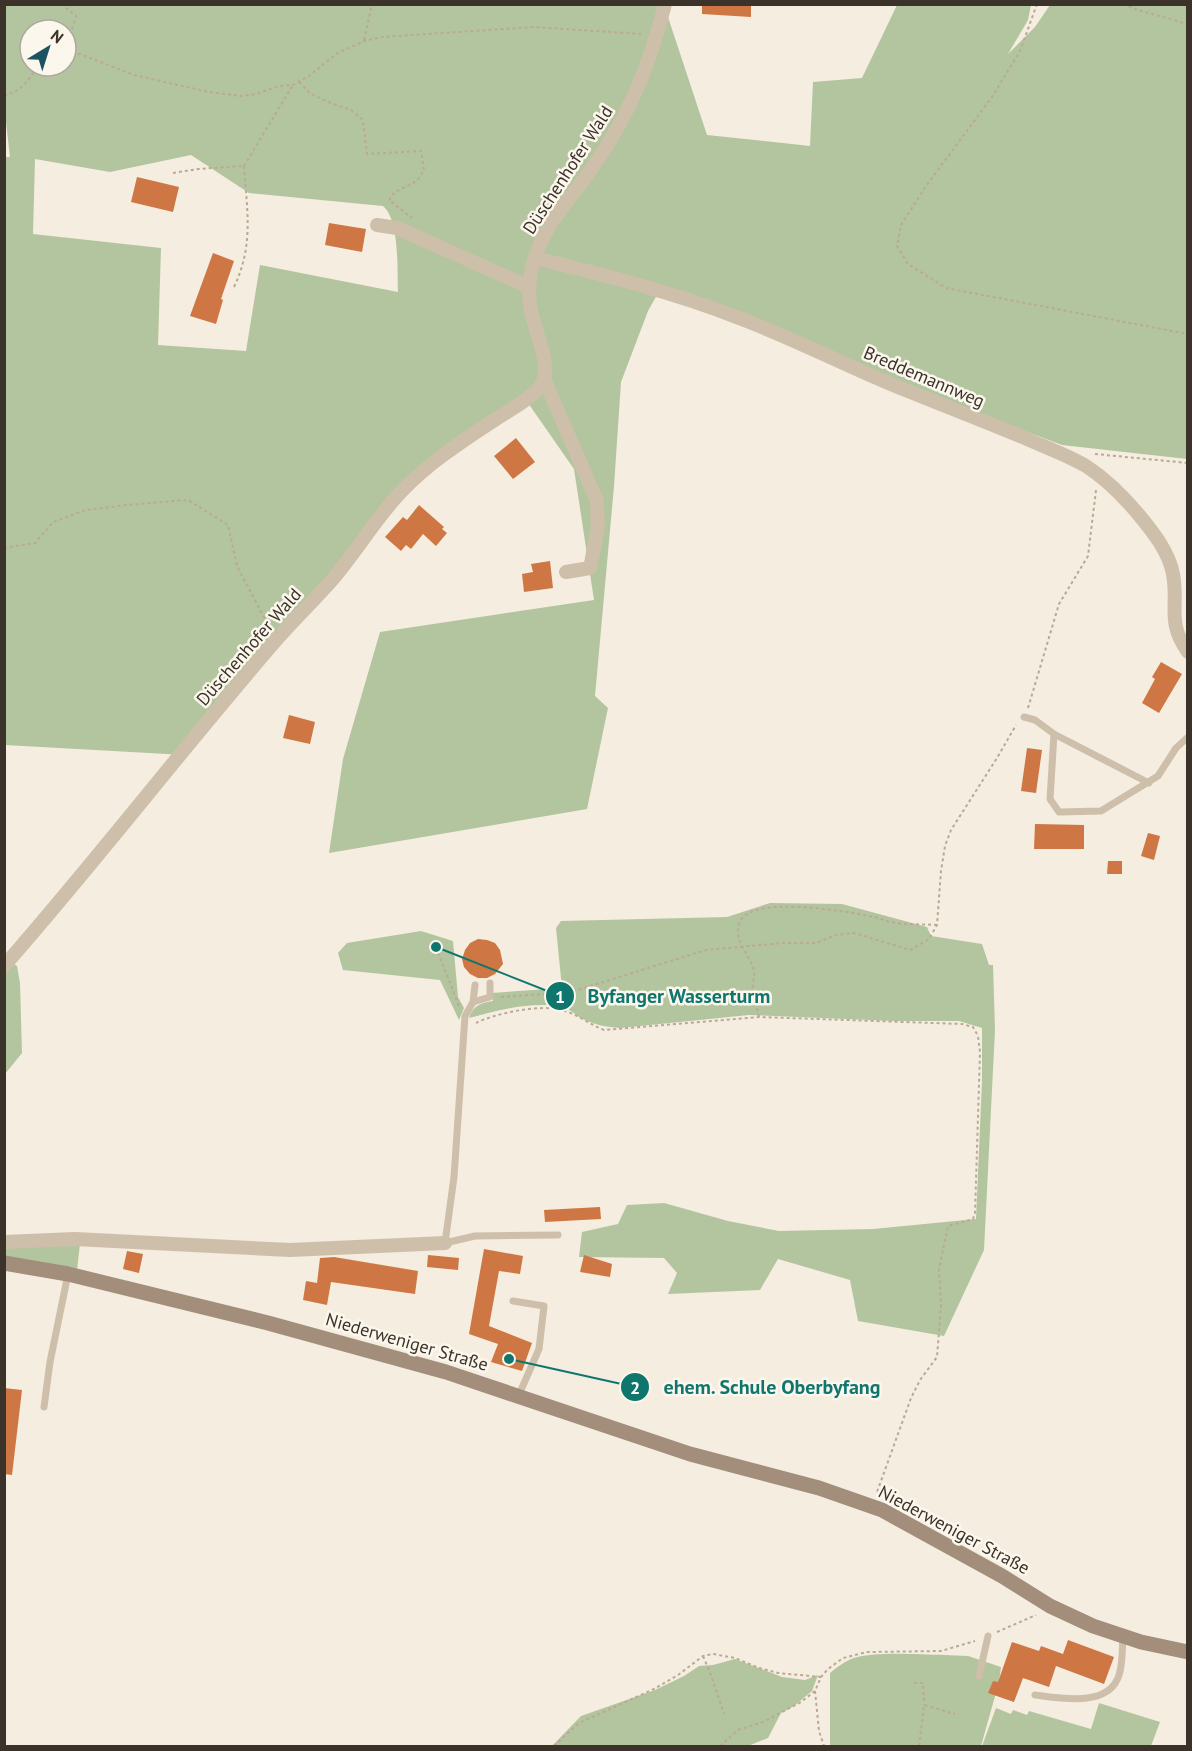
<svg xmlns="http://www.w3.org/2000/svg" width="1192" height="1751" viewBox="0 0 1192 1751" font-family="'PT Sans',sans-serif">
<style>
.green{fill:#b3c59e;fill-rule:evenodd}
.building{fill:#ce7744}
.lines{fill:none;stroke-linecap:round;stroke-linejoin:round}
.path{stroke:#baa994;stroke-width:2;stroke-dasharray:3 3;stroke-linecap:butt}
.lane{stroke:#cebfaa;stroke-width:7}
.street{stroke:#cebfaa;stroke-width:14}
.secondary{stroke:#a28e7b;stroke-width:15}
.labels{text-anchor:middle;stroke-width:5;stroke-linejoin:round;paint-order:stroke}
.street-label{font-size:18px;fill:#3b322a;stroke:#fcf7ed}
.leader{fill:none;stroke:#0f766e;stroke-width:2}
.callout-dot{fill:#0f766e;stroke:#fcf7ed;stroke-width:2}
.mark-label{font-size:18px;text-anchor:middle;font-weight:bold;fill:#fff}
.callout-label{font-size:20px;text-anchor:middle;font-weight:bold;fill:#0f766e;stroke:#fcf7ed;stroke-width:5;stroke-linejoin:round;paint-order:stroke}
</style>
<rect width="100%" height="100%" fill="#f5eddf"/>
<path class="green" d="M 4,5 L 664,5 L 707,135 L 810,146 L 813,82 L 862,78 L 897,5 L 1031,5 L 1028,20 L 1008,54 L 1035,27 L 1050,5 L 1187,5 L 1187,459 L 1062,445 L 675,299 L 657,295 L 648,311 L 621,382 L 614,486 L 595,696 L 608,708 L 587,809 L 329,853 L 343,759 L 380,632 L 594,600 L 574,469 L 528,403 L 404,491 L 185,755 L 5,745 L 4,157 L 10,157 L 4,105 ZM 30,30 L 66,30 L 66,66 L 30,66 ZM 191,155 L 249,193 L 383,206 C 400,220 397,271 398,292 L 260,265 L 246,351 L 158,345 L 161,248 L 33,234 L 35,159 L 110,172 Z
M 770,903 L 842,904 L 927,927 L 931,936 L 982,944 L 989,965 L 993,965 L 995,1030 L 984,1250 L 944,1336 L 858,1321 L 850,1280 L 778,1259 L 760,1290 L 668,1294 L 677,1273 L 664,1258 L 579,1257 L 582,1232 L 618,1224 L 627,1205 L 664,1203 L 728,1221 L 779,1231 L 873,1229 L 976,1219 L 982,1081 L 982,1028 L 959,1021 L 894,1021 L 749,1015 L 620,1028 C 607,1027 595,1025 583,1019 C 576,1016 571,1009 563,1007 C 533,1001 498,1010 469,1018 C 473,1005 481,1003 493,1001 L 492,993 L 562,988 L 556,928 L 561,921 L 727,917 Z
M 421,931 L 453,941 L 458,997 L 464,1008 L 459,1020 L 440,980 L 343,970 L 338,953 L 347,943 Z
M 10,962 L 17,966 L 20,983 L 22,1053 L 5,1074 L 4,966 Z
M 80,1243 L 77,1271 L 5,1257 L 4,1245 Z
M 944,1655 L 968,1656 L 1001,1667 L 999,1682 L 981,1746 L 830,1746 L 830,1673 C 837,1667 845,1661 854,1658 C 880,1651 917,1655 944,1655 Z
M 735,1659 L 782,1677 L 805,1680 L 818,1675 L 812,1691 L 794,1706 L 781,1713 L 768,1738 L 748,1746 L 552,1746 L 581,1716 L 655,1690 L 684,1676 L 699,1666 L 713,1665 Z
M 1099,1703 L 1160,1722 L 1151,1746 L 982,1746 L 996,1708 L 1011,1714 L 1013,1710 L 1027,1715 L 1029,1711 L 1091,1729 Z"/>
<path class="building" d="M 702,4 L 751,4 L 751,17 L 702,14 Z
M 137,177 L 179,187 L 173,212 L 131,202 Z
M 329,223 L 366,229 L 362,252 L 325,245 Z
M 213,253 L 234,261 L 221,299 L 223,300 L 216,324 L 190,316 Z
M 516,438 L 535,462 L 513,479 L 494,456 Z
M 419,505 L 444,527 L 442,529 L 447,533 L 436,546 L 423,534 L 411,549 L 406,545 L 401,551 L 385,537 L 403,517 L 407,520 Z
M 550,561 L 553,588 L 524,592 L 522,574 L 533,572 L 531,564 Z
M 1161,662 L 1182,674 L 1159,713 L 1142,703 L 1155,679 L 1152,677 Z
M 289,715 L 315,722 L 310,744 L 283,738 Z
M 1027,748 L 1042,750 L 1036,793 L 1021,791 Z
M 1035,824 L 1084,825 L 1084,849 L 1034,849 Z
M 1148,833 L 1160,836 L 1154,860 L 1141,856 Z
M 1108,861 L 1122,861 L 1122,874 L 1107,874 Z
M 478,939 L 487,940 L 495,943 L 500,950 L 503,964 L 495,974 L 487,978 L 478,978 L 470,974 L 464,967 L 462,959 L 465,950 L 470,943 Z
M 600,1207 L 601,1219 L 545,1222 L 544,1210 Z
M 484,1249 L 523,1256 L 520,1274 L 499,1271 L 489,1326 L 532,1343 L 522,1371 L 491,1362 L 498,1344 L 469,1334 Z
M 127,1251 L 143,1254 L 139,1273 L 123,1269 Z
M 428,1255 L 459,1258 L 458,1270 L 427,1267 Z
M 584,1255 L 612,1264 L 610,1277 L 580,1272 Z
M 334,1257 L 418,1271 L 415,1294 L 331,1282 L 327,1305 L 303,1300 L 306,1281 L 317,1283 L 320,1258 Z
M 4,1388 L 22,1390 L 12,1475 L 4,1474 Z
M 1068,1640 L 1114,1657 L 1104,1684 L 1056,1666 L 1049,1687 L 1023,1678 L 1014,1702 L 988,1693 L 993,1681 L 998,1682 L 1012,1642 L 1039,1651 L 1041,1646 L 1063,1654 Z"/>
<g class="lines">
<path class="path" d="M 61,4 L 76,16 L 70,36 L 66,43
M 1037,4 L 1020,51 L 992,97 L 926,186 L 901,225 L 897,246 L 908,264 L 946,288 L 1188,334
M 1123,4 C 1144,14 1167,16 1188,25
M 364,40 L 372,4
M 66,52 L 80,54 L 134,75 L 209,92 L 241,96 L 256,94 L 279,86 L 293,85 L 309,76 L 336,54 L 364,41 L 382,37 L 534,27 L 641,34
M 299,82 L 311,94 L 333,104 L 351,110 L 363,120 L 367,154 L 421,151 L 424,170 L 417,181 L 395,192 L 389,200 L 412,218
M 4,96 C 26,89 26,81 39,66
M 244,166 L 293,85
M 173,173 L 198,169 L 244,166
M 234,287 C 254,245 247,211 244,166
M 1095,454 L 1188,463
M 4,548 L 35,543 L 53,522 L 86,510 L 126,505 L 188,500 L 228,525 L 237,566 L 269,627
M 1028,708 L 1059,604 L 1088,556 L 1096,490
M 436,947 L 459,1006
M 501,997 L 571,992 L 706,950 L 783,943 L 816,943 L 836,935 L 854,933 L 910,950 L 929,939 L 937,925 L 941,871 L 945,846 L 951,830 L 997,758 L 1016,725
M 759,1017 C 757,1008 754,999 753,990 C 752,984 755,977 754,971 C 751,956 733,941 739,924 C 748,893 850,912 874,917 C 880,918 885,921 891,922 C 907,925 922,924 937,925
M 476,1023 C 496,1013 540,1004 562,1010 C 577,1014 589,1024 604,1030 L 759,1017 L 962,1024 L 973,1027 L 978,1036 L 980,1052 L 975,1213 L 973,1219 L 948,1226 L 939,1269 L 941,1306 L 937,1357 L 920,1380 L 911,1398 L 877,1492
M 997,1632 L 1036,1615
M 703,1656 L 711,1675 L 724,1714
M 914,1683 L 923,1683 L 924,1705
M 815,1691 L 819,1731 L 824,1746
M 554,1746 L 579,1723 L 654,1689 L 678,1675 L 703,1656 L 713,1654 L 735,1658 L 759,1668 L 778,1673 L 821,1677
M 720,1746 L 738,1730 L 763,1722 L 801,1702 L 815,1691 L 821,1677 L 828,1669 L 843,1658 L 867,1652 L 941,1651 L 975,1641
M 919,1746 L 924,1705 L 955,1714"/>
<path class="lane" d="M 1024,717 L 1035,720 L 1054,734
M 1149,783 L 1054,734 L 1050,799 L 1059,812 L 1101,811 L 1158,776 L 1176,748 L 1188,737
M 490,983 L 490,997 L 473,1002 L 465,1016 L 454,1177 L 445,1243 L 475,1236 L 558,1235
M 473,1002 L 475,985
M 513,1301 L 544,1306 L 539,1349 L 518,1397
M 44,1407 L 50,1362 L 68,1274
M 979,1676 L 988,1636
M 1035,1695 C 1060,1698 1109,1708 1119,1675 C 1123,1663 1122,1649 1123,1637"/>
<path class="street" d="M 377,225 L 397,228 L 529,287
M 535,258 C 604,275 673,292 739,318 C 793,338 844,365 898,387 C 938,403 979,419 1020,436 C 1042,446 1065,454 1086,466 C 1106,479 1124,497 1139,515 C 1153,532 1169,552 1173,574 C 1179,607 1166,621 1188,652
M 544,379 L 597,501 L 598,528 L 590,568 L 566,572
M 4,966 C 98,859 185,745 278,638 C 296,618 314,600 332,580 C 356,552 374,521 399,494 C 427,464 462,441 496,419 C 510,410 529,400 540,387 C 555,367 532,327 530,305 C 528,289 530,272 535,257 C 546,222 574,195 594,165 C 630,114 650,64 665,4
M 4,1242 L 75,1239 L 290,1250 L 445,1243"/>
<path class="secondary" d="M 4,1263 L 68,1274 L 268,1323 L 446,1372 L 690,1454 L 819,1488 L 882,1510 L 1002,1576 L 1050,1606 L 1093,1626 L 1141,1642 L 1188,1652"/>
</g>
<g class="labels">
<g class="street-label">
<text transform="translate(568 170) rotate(-57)" y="6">Düschenhofer Wald</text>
<text transform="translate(924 377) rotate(23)" y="6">Breddemannweg</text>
<text transform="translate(249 647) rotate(-49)" y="6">Düschenhofer Wald</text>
<text transform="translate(407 1342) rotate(16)" y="6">Niederweniger Straße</text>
<text transform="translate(954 1530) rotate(28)" y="6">Niederweniger Straße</text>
</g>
</g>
<path class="leader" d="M436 947L560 996M509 1359L635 1387"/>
<g class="callout-dot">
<circle cx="436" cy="947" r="6"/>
<circle cx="509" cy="1359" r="6"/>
<circle cx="560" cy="996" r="15"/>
<circle cx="635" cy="1387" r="15"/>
</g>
<g class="mark-label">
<text x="560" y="1003">1</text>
<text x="635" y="1394">2</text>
</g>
<g class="callout-label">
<text x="679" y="1003">Byfanger Wasserturm</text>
<text x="772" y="1394">ehem. Schule Oberbyfang</text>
</g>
<rect width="1192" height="1751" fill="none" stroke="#3b322a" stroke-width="12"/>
<g transform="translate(48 48) rotate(38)"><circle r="28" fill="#fcf7ed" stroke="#afa89f" stroke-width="1.5"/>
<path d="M0-4.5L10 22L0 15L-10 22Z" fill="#1c5361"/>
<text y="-9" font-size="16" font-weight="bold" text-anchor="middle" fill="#3b322a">N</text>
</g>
</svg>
